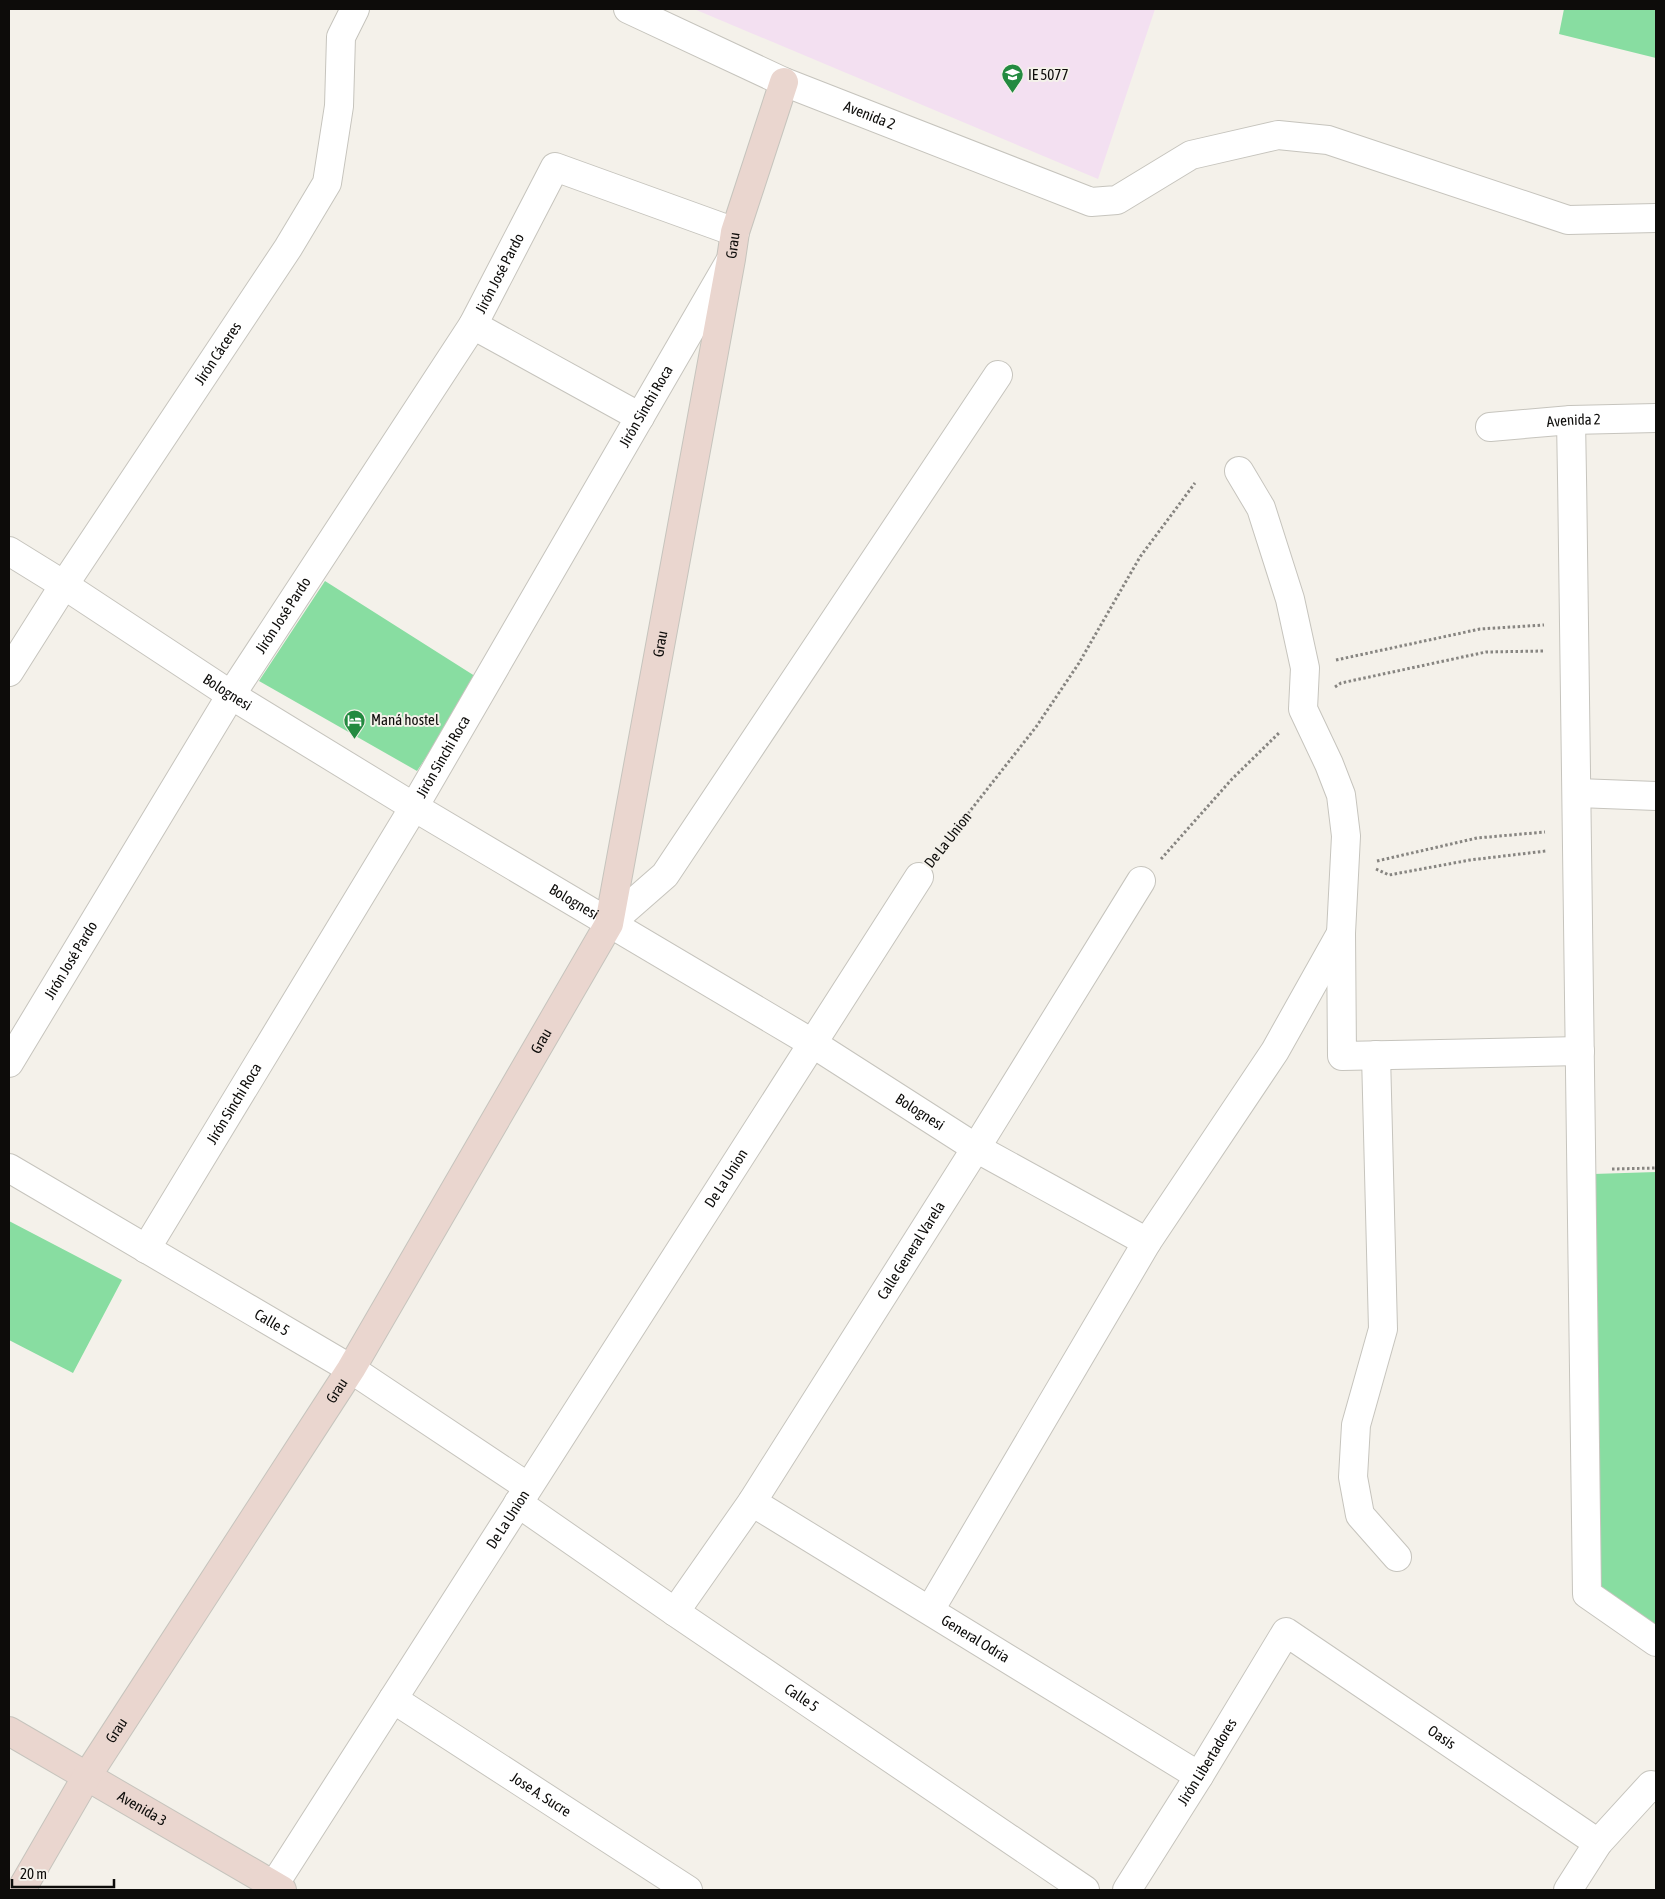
<svg xmlns="http://www.w3.org/2000/svg" width="1665" height="1899" viewBox="0 0 1665 1899" font-family="'Asap Condensed',sans-serif">
<style>
.education{fill:#f3e0f1}
.green{fill:#88dda1}
.lines{fill:none;stroke-linecap:round;stroke-linejoin:round}
.street-casing{stroke:#c6c4bd;stroke-width:30}
.secondary-casing{stroke:#c6c4bd;stroke-width:30}
.path{stroke:#878581;stroke-width:3;stroke-dasharray:2.5 2.5;stroke-linecap:butt}
.street{stroke:#fff;stroke-width:28}
.secondary{stroke:#ead6cf;stroke-width:28}
.labels{text-anchor:middle;stroke-width:4;stroke-linejoin:round;paint-order:stroke}
.poi-label{font-size:15px;fill:#0d0c0a;stroke:#f4f1ea;text-anchor:start}
.street-label{font-size:15px;fill:#0d0c0a;stroke:#f4f1ea}
</style>
<rect width="100%" height="100%" fill="#f4f1ea"/>
<path class="education" d="M 694,9 L 1155,9 L 1098,179 Z"/>
<path class="green" d="M 1564,9 L 1656,9 L 1656,58 L 1559,34 Z
M 325,581 L 478,678 L 417,771 L 259,681 Z
M 1656,1172 L 1656,1628 L 1601,1592 L 1598,1585 L 1593,1174 Z
M 9,1221 L 122,1280 L 73,1373 L 9,1340 Z"/>
<g class="lines">
<defs>
<g id="street">
<path id="s1" d="M 628,9 L 784,82 L 1091,202 L 1117,200 L 1191,155 L 1278,135 L 1328,140 L 1568,220 L 1656,218"/>
<path d="M 473,325 L 640,417"/>
<path d="M 1571,420 C 1578,811 1581,1202 1587,1594 L 1656,1642"/>
<path id="s2" d="M 1490,427 L 1571,420 L 1656,418"/>
<path d="M 1239,471 L 1261,508 L 1290,599 L 1305,668 L 1303,709 L 1329,764 L 1341,795 L 1346,836 L 1341,933 L 1342,1056 L 1580,1051"/>
<path id="s3" d="M 9,551 L 64,585 L 231,695 L 414,807 L 812,1043 L 976,1148 L 1147,1242"/>
<path id="s4" d="M 9,672 L 64,585 L 288,248 L 327,183 L 339,106 L 341,37 L 355,9"/>
<path d="M 1578,793 L 1656,796"/>
<path d="M 609,924 L 665,875 L 998,375"/>
<path d="M 1376,1055 L 1383,1329 L 1356,1425 L 1353,1477 L 1360,1515 L 1397,1557"/>
<path id="s5" d="M 9,1063 L 231,695 L 473,325 L 555,167 L 735,232"/>
<path id="s6" d="M 9,1168 L 351,1369 L 528,1487"/>
<path id="s7" d="M 146,1249 L 414,807 L 729,263"/>
<path id="s8" d="M 752,1502 L 1199,1776"/>
<path id="s9" d="M 518,1503 L 675,1612 L 1085,1890"/>
<path d="M 930,1610 L 1147,1242 L 1275,1051 L 1340,935"/>
<path id="s10" d="M 675,1612 L 752,1502 L 976,1148 L 1141,881"/>
<path id="s11" d="M 393,1699 L 688,1890"/>
<path id="s12" d="M 274,1885 L 919,877"/>
<path id="s13" d="M 1127,1890 L 1199,1776 L 1286,1632 L 1598,1843"/>
<path d="M 1568,1890 L 1598,1843 L 1651,1785 L 1656,1788"/>
</g>
<g id="secondary">
<path id="s14" d="M 9,1731 L 282,1890"/>
<path id="s15" d="M 21,1890 L 87,1776 L 351,1369 L 609,924 L 731,259 L 735,232 L 784,82"/>
</g>
</defs>
<use href="#street" class="street-casing"/>
<use href="#secondary" class="secondary-casing"/>
<path class="path" d="M 1336,660 L 1480,629 L 1544,625
M 1335,687 L 1341,683 L 1486,652 L 1544,651
M 937,853 L 1036,727 L 1079,663 L 1140,557 L 1195,483
M 1161,859 L 1232,779 L 1280,732
M 1377,861 L 1477,838 L 1545,832
M 1376,869 L 1389,875 L 1470,860 L 1546,851
M 1612,1169 L 1656,1168"/>
<use href="#street" class="street"/>
<use href="#secondary" class="secondary"/>
</g>
<defs>
<symbol id="school-pin" viewBox="-11 -11 22 30"><path d="M0 17L-7.5 6A9.5 9.5 0 1 1 7.5 6Z" fill="#238a40" stroke="#f4f1ea"/><path d="M0-5L7-2L0 1L-7-2ZM-4 1L0 2.5L4 1V4Q0 6-4 4Z" fill="#fff"/></symbol>
<symbol id="hotel-pin" viewBox="-11 -11 22 30"><path d="M0 17L-7.5 6A9.5 9.5 0 1 1 7.5 6Z" fill="#238a40" stroke="#f4f1ea"/><path d="M-6-4.5h1.5V1H6V5H4.5V3h-9V5H-6ZM-4 0a1.8 1.8 0 1 1 3.6 0ZM.5 0V-2.5h3Q6-2.5 6 0Z" fill="#fff"/></symbol>
</defs>
<g fill-rule="evenodd">
<use href="#school-pin" x="1000" y="62" width="25" height="34"/>
<use href="#hotel-pin" x="342" y="708" width="25" height="34"/>
</g>
<g class="labels">
<g class="poi-label">
<text x="1028" y="80">IE 5077</text>
<text x="371" y="725">Maná hostel</text>
</g>
<g class="street-label">
<text dy="5" stroke="none"><textPath href="#s1" startOffset="264">Avenida 2</textPath></text>
<text dy="5" stroke="none"><textPath href="#s15" startOffset="1821">Grau</textPath></text>
<text dy="5" stroke="none"><textPath href="#s5" startOffset="930">Jirón José Pardo</textPath></text>
<text dy="5" stroke="none"><textPath href="#s4" startOffset="381">Jirón Cáceres</textPath></text>
<text dy="5" stroke="none"><textPath href="#s7" startOffset="980">Jirón Sinchi Roca</textPath></text>
<text dy="5" stroke="none"><textPath href="#s2" startOffset="84">Avenida 2</textPath></text>
<text dy="5" stroke="none"><textPath href="#s5" startOffset="525">Jirón José Pardo</textPath></text>
<text dy="5" stroke="none"><textPath href="#s15" startOffset="1416">Grau</textPath></text>
<text dy="5" stroke="none"><textPath href="#s3" startOffset="260">Bolognesi</textPath></text>
<text dy="5" stroke="none"><textPath href="#s7" startOffset="575">Jirón Sinchi Roca</textPath></text>
<text transform="translate(948 840) rotate(-52)" y="5">De La Union</text>
<text dy="5" stroke="none"><textPath href="#s3" startOffset="665">Bolognesi</textPath></text>
<text dy="5" stroke="none"><textPath href="#s5" startOffset="120">Jirón José Pardo</textPath></text>
<text dy="5" stroke="none"><textPath href="#s15" startOffset="996">Grau</textPath></text>
<text dy="5" stroke="none"><textPath href="#s7" startOffset="170">Jirón Sinchi Roca</textPath></text>
<text dy="5" stroke="none"><textPath href="#s3" startOffset="1070">Bolognesi</textPath></text>
<text dy="5" stroke="none"><textPath href="#s12" startOffset="839">De La Union</textPath></text>
<text dy="5" stroke="none"><textPath href="#s10" startOffset="432">Calle General Varela</textPath></text>
<text dy="5" stroke="none"><textPath href="#s6" startOffset="305">Calle 5</textPath></text>
<text dy="5" stroke="none"><textPath href="#s15" startOffset="591">Grau</textPath></text>
<text dy="5" stroke="none"><textPath href="#s12" startOffset="434">De La Union</textPath></text>
<text dy="5" stroke="none"><textPath href="#s8" startOffset="262">General Odria</textPath></text>
<text dy="5" stroke="none"><textPath href="#s9" startOffset="344">Calle 5</textPath></text>
<text dy="5" stroke="none"><textPath href="#s15" startOffset="186">Grau</textPath></text>
<text dy="5" stroke="none"><textPath href="#s13" startOffset="491">Oasis</textPath></text>
<text dy="5" stroke="none"><textPath href="#s13" startOffset="151">Jirón Libertadores</textPath></text>
<text dy="5" stroke="none"><textPath href="#s11" startOffset="176">Jose A. Sucre</textPath></text>
<text dy="5" stroke="none"><textPath href="#s14" startOffset="154">Avenida 3</textPath></text>
</g>
</g>
<rect width="1665" height="1899" fill="none" stroke="#0d0c0a" stroke-width="20"/>
<path d="M12 1879v8h102v-8" fill="none" stroke="#0d0c0a" stroke-width="2.5"/>
<text x="20" y="1879" font-size="15" fill="#0d0c0a" stroke="#f4f1ea" stroke-width="4" paint-order="stroke">20 m</text>
</svg>
